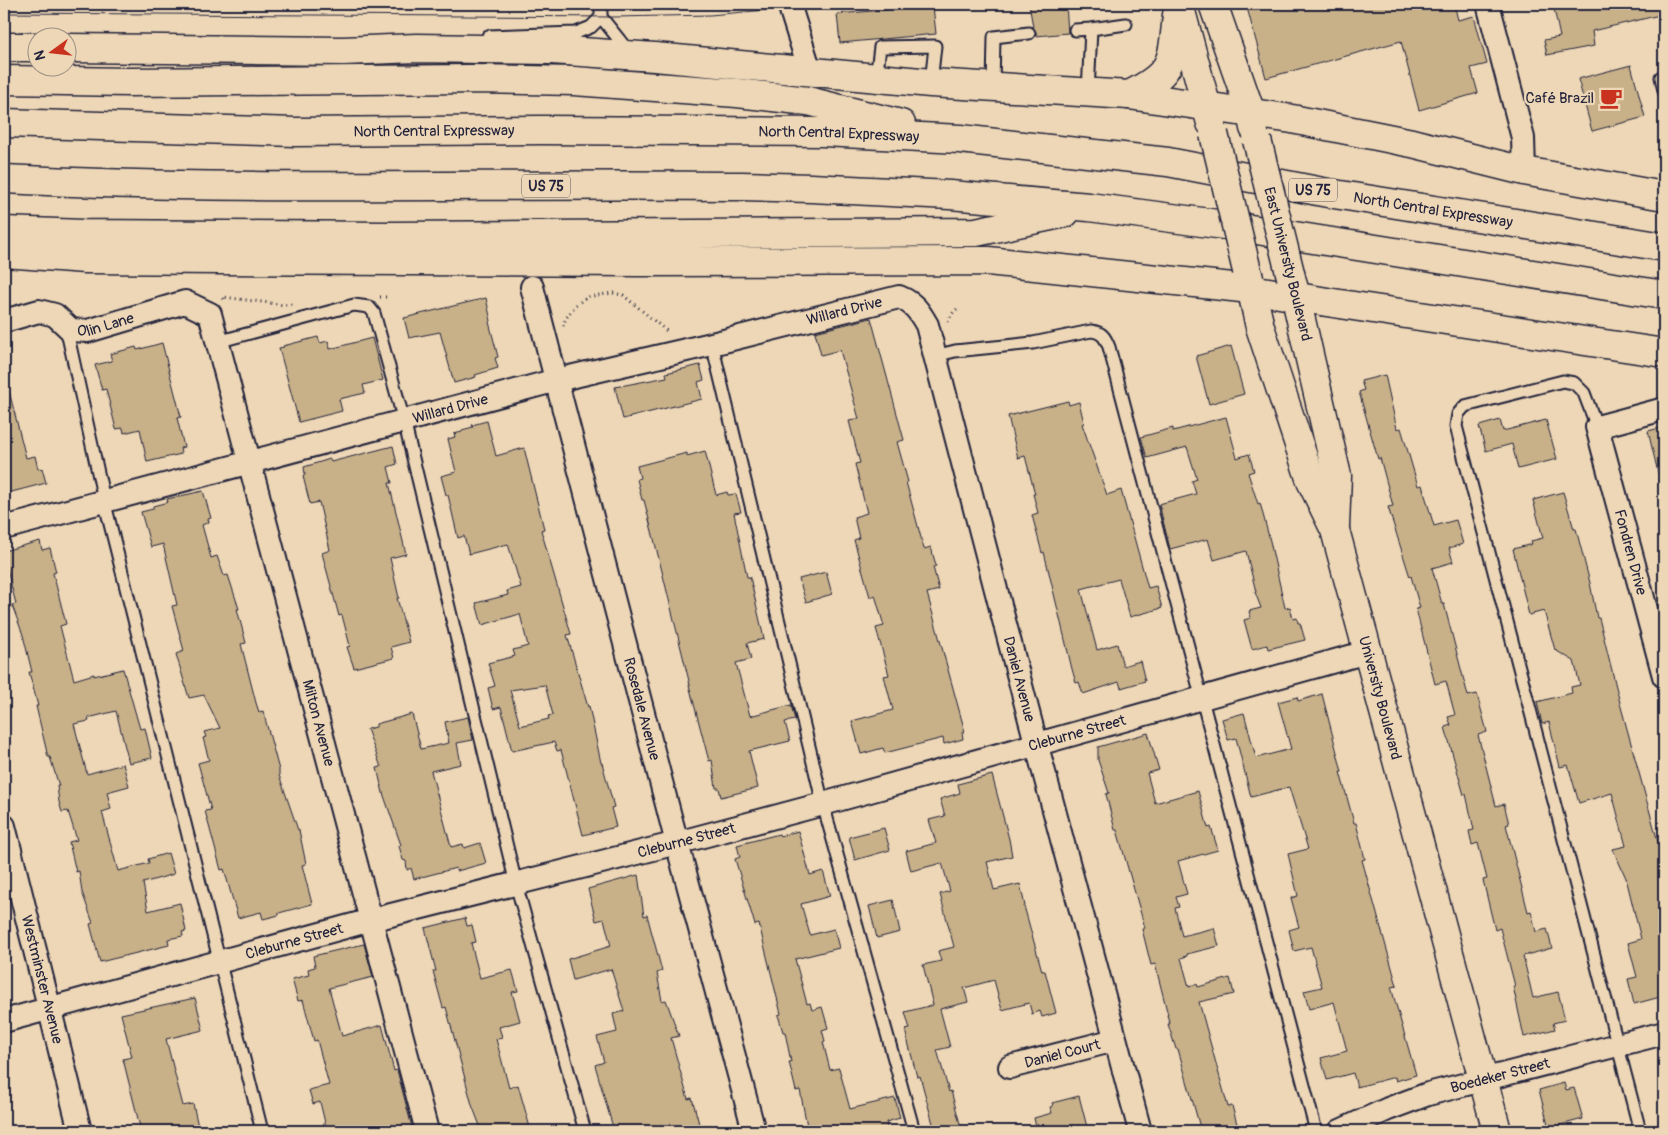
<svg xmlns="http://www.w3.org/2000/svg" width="1668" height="1135" viewBox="0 0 1668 1135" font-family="Pangolin,sans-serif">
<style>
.building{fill:#c8b189;stroke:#22223b;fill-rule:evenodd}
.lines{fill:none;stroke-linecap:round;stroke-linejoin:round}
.lane-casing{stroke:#22223b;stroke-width:15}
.street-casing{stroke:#22223b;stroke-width:26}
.secondary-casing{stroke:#22223b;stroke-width:31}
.highway-casing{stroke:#22223b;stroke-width:31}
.path{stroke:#22223b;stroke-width:3;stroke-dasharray:1 4;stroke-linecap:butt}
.lane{stroke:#edd7b6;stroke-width:11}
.street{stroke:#edd7b6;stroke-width:22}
.secondary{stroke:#edd7b6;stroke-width:28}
.highway{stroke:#edd7b6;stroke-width:28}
.tram{stroke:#22223b;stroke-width:1}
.secondary-bridge-casing{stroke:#22223b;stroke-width:31;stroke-linecap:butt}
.secondary-bridge{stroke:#edd7b6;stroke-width:28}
.labels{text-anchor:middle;stroke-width:4.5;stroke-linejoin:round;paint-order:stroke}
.shield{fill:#edd7b6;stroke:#5f5860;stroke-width:1}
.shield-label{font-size:14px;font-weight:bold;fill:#22223b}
.poi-label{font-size:15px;fill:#22223b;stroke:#edd7b6;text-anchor:end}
.street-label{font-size:15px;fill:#22223b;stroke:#edd7b6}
</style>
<rect width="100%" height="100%" fill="#edd7b6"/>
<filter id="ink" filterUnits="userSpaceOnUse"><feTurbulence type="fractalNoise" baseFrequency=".02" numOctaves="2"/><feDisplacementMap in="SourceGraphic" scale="10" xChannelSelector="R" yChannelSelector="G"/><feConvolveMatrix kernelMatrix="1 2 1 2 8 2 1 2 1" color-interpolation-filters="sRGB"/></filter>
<g filter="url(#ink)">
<path class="building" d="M 1029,4 L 1066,4 L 1068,33 L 1036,36 L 1036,32 L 1033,27 Z
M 1246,4 L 1454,4 L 1458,20 L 1474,16 L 1487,64 L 1471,68 L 1478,93 L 1419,110 L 1401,41 L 1266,78 Z
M 1553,4 L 1664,4 L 1664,14 L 1592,31 L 1594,46 L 1547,55 L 1544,40 L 1560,37 Z
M 933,6 L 936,34 L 840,43 L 837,14 Z
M 1631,65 L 1645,117 L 1592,131 L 1578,79 Z
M 486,298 L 491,321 L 489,322 L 498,357 L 495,358 L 498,368 L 475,375 L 476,377 L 454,383 L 440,332 L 409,338 L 404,318 Z
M 871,318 L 904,440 L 897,442 L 908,482 L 906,482 L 916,519 L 924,549 L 931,547 L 936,566 L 933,567 L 939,590 L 927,593 L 965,732 L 962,732 L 963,739 L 944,744 L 943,738 L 885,753 L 883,748 L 861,754 L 852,721 L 893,710 L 884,676 L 889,675 L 876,628 L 884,626 L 875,595 L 870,597 L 854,540 L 859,538 L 854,517 L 867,513 L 855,464 L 860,463 L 849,421 L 859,419 L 840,350 L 821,355 L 815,332 Z
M 318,337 L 320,343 L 328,341 L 330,349 L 372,338 L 383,380 L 363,385 L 365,393 L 339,399 L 342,411 L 299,422 L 279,348 L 284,347 L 283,346 Z
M 162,343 L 181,417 L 177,418 L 184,447 L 180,448 L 181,454 L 147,462 L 140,429 L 124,433 L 123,428 L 116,429 L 106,389 L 102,390 L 95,365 L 112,361 L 110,354 L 136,347 L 137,350 Z
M 1231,346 L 1244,394 L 1209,404 L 1196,356 Z
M 700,365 L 704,380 L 698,382 L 702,399 L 623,419 L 615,387 L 667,377 L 666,373 Z
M 1385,375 L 1397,429 L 1401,428 L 1418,486 L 1422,485 L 1434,526 L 1456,520 L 1463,544 L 1449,548 L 1453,562 L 1432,568 L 1442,604 L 1444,604 L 1468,696 L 1477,694 L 1487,732 L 1478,735 L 1496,806 L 1504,804 L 1509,824 L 1506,825 L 1528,912 L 1531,911 L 1536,932 L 1547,929 L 1552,948 L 1523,956 L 1533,998 L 1558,992 L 1565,1020 L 1553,1023 L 1555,1029 L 1524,1037 L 1513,986 L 1515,986 L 1500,928 L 1495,930 L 1483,880 L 1487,879 L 1478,843 L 1472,845 L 1469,831 L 1474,830 L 1466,794 L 1464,795 L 1445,727 L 1451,725 L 1448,717 L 1455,715 L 1446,681 L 1435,684 L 1416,609 L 1420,608 L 1411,576 L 1410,577 L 1388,507 L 1393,506 L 1380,458 L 1378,459 L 1359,392 L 1364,390 L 1361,381 Z
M 4,391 L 9,391 L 26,458 L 35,456 L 38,469 L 42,468 L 46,483 L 4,494 Z
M 1068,401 L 1069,405 L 1079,402 L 1084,423 L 1082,424 L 1107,495 L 1121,490 L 1148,588 L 1156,586 L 1162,608 L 1130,617 L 1119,579 L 1081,589 L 1097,650 L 1117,644 L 1123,666 L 1140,661 L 1145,681 L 1121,688 L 1119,682 L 1083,694 L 1079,682 L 1076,683 L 1072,669 L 1044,552 L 1042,553 L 1032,515 L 1038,513 L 1033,494 L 1035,494 L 1025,456 L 1018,458 L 1008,416 Z
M 1226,417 L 1237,458 L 1249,454 L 1254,471 L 1248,473 L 1258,504 L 1260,503 L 1270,541 L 1285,608 L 1290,607 L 1293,619 L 1297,618 L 1298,623 L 1300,623 L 1305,640 L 1268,649 L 1267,645 L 1252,649 L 1244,620 L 1251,618 L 1249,611 L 1261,608 L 1255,592 L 1256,592 L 1246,551 L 1214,560 L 1208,539 L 1170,549 L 1159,504 L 1196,494 L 1192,481 L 1197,479 L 1187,447 L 1147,458 L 1141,437 L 1173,428 L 1173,431 Z
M 1500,420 L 1503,431 L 1546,420 L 1557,459 L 1518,469 L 1512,444 L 1486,451 L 1479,426 Z
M 487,421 L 496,456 L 524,448 L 544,529 L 541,530 L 571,634 L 567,635 L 588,707 L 589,706 L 601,763 L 602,763 L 614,807 L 611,808 L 616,827 L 583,835 L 561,750 L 557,751 L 554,742 L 512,751 L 501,707 L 493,709 L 488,688 L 495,686 L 488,663 L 515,656 L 513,650 L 528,646 L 520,614 L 482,625 L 476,603 L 508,595 L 507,591 L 521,587 L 508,544 L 469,554 L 464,536 L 458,538 L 448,495 L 446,495 L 441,476 L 456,472 L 448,439 L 455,437 L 454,434 L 462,432 L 462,430 L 473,427 L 472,425 ZM 545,685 L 553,715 L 548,716 L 549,719 L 520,726 L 510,690 Z
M 1664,427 L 1664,476 L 1659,477 L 1648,431 Z
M 393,446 L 397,464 L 388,467 L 392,483 L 389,483 L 406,554 L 390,558 L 399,598 L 397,598 L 409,642 L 391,647 L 394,658 L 354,668 L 347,647 L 350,646 L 342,615 L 339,616 L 322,553 L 330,550 L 319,502 L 310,504 L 303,476 L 305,475 L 304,467 L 330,459 L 331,462 Z
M 705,451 L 716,495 L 727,492 L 728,495 L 736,494 L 741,512 L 734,513 L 747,577 L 750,577 L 764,639 L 747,643 L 751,659 L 736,663 L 750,716 L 791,705 L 795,720 L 785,722 L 790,741 L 749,751 L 758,788 L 721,797 L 719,788 L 716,788 L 712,760 L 709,761 L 689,685 L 690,685 L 657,551 L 644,500 L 642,500 L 637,479 L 640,478 L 637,466 L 687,453 L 687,456 Z
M 203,491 L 211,518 L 208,519 L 209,522 L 202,525 L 211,558 L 217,556 L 224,576 L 228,575 L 239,609 L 237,609 L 246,643 L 241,644 L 256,703 L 259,712 L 263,711 L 279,770 L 279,775 L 298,830 L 299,830 L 306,864 L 302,865 L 312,904 L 279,913 L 279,915 L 263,919 L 261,912 L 238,918 L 224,869 L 221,870 L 205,811 L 211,810 L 198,763 L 209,760 L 203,738 L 206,737 L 204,732 L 220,728 L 204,695 L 189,698 L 176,654 L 184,651 L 172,606 L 177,605 L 163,544 L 151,547 L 141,512 L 153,509 L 153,506 L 168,502 L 167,499 Z
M 1563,492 L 1574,529 L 1576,529 L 1590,583 L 1597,618 L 1599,618 L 1621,707 L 1664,864 L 1664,996 L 1634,1004 L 1628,979 L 1637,977 L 1628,943 L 1641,939 L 1626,878 L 1613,849 L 1626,846 L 1612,793 L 1579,803 L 1568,765 L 1560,767 L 1549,722 L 1542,724 L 1537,702 L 1572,693 L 1571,687 L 1580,685 L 1574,661 L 1555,650 L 1544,611 L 1529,615 L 1513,549 L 1532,544 L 1531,541 L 1543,538 L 1533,500 Z
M 40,541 L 42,550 L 50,548 L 56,572 L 53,573 L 66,624 L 60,626 L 74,680 L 94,674 L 94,676 L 123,669 L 140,729 L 145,728 L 152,758 L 129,763 L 116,711 L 88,718 L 89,721 L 74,724 L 87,774 L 123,764 L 129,786 L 107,792 L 111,809 L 102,812 L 118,871 L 149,863 L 148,859 L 168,853 L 174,874 L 143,883 L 148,911 L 180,903 L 186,931 L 182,932 L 183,936 L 168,939 L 169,945 L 100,962 L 90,924 L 93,923 L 82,892 L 79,871 L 76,872 L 69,842 L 77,840 L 68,811 L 62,812 L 59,802 L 57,786 L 59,786 L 50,757 L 48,757 L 36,706 L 38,706 L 29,672 L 32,672 L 23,635 L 12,605 L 16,604 L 7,569 L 4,570 L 4,551 Z
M 826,572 L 832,594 L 806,602 L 799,579 Z
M 1322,694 L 1342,772 L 1340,772 L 1354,823 L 1356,823 L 1365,859 L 1362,860 L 1397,986 L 1391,987 L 1416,1075 L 1396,1081 L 1395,1077 L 1357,1087 L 1353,1073 L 1327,1080 L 1321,1058 L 1347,1051 L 1334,1002 L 1309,1009 L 1304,991 L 1322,987 L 1311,947 L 1294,951 L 1289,930 L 1299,927 L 1291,898 L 1298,896 L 1288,854 L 1308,849 L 1289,787 L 1251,797 L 1236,738 L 1228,740 L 1222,719 L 1244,713 L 1256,758 L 1291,749 L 1278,702 L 1297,697 L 1298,701 Z
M 412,714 L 421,749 L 449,743 L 445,722 L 468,717 L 473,740 L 457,743 L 461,764 L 431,771 L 451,847 L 463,844 L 464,848 L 480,843 L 486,863 L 457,871 L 456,868 L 414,879 L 411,868 L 407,870 L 406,861 L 403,860 L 399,846 L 401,845 L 383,793 L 377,768 L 381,767 L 367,729 L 376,727 L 376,724 Z
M 1148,733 L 1159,770 L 1147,773 L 1155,803 L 1198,791 L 1208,828 L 1211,827 L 1218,850 L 1178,861 L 1187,894 L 1176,897 L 1179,907 L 1175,908 L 1182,936 L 1214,928 L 1219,946 L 1187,954 L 1187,956 L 1181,958 L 1189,987 L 1197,984 L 1198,987 L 1230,978 L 1234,994 L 1199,1002 L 1228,1107 L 1232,1106 L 1239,1131 L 1201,1131 L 1178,1049 L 1176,1049 L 1168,1024 L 1170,1024 L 1167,1015 L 1168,1015 L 1155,964 L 1151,965 L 1142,929 L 1145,928 L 1117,830 L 1115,830 L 1106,794 L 1109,793 L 1098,760 L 1098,747 Z
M 992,775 L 1009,839 L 1012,856 L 987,862 L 994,890 L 1020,884 L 1025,906 L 1024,906 L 1042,971 L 1045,971 L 1056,1013 L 1042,1017 L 1040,1011 L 1032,1014 L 1029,1003 L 1002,1010 L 994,980 L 964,988 L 968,1002 L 940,1009 L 950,1047 L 937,1050 L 949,1092 L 951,1091 L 962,1131 L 935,1131 L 920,1076 L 917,1077 L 905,1030 L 910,1029 L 905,1012 L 933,1005 L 923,965 L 941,961 L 938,951 L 954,947 L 940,894 L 950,891 L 942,863 L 911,871 L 906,851 L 936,843 L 929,820 L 945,816 L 940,799 L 960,793 L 958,784 Z
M 884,828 L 890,850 L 855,860 L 849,837 Z
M 798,831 L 810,875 L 823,871 L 830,896 L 801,904 L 810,935 L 834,929 L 839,948 L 795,959 L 807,1004 L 810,1003 L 812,1010 L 822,1007 L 828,1028 L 822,1030 L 825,1041 L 823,1042 L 830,1070 L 839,1068 L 850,1109 L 895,1098 L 900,1118 L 886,1122 L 888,1131 L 808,1131 L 800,1090 L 796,1091 L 789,1062 L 791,1062 L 785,1032 L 783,1032 L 778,1015 L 781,1014 L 759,924 L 755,925 L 735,859 L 740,857 L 737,845 L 779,834 L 780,836 Z
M 638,875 L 644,916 L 647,915 L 662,971 L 657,973 L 662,1001 L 666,1000 L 679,1036 L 671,1038 L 688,1099 L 692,1098 L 701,1131 L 614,1131 L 595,1065 L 604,1062 L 597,1037 L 617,1032 L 613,1014 L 624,1011 L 611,969 L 573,980 L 568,959 L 611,946 L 604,919 L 596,921 L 588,889 Z
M 893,900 L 900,932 L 877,938 L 869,906 Z
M 465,918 L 467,926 L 472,925 L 476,942 L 471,943 L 480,978 L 512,970 L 518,991 L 512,992 L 520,1021 L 499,1027 L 502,1037 L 496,1039 L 509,1088 L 518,1085 L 531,1131 L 482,1131 L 472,1105 L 446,1007 L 443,1008 L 433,971 L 436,971 L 425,928 Z
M 364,944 L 373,977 L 329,988 L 342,1036 L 382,1025 L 394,1071 L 397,1070 L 413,1131 L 327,1131 L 320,1102 L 313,1104 L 309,1090 L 329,1085 L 317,1040 L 314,1041 L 303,1000 L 298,1001 L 292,979 L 309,975 L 308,969 L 315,967 L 313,956 Z
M 195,998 L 203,1030 L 166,1039 L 183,1106 L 193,1104 L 199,1131 L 141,1131 L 123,1059 L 132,1057 L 121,1014 Z
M 1564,1083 L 1566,1090 L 1574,1088 L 1583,1119 L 1549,1128 L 1539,1090 Z
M 1079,1096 L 1088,1131 L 1037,1131 L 1034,1118 L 1052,1113 L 1050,1107 L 1053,1106 L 1052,1103 Z"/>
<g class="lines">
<defs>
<path id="lane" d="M 601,4 L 601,17 L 629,52
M 1091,29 L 1126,24
M 1075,30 L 1091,29 L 1088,93
M 488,36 L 576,33 L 591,27 L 601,17
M 1661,77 L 1664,91
M 876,79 L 880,47 L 935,46 L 931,83
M 993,87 L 994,37 L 1029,33
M 66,327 L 104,500 L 262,1131
M 217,342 L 354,305 L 369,307 L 374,313 L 404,421 L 516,884 L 585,1131
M 712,344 L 823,804 L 914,1131
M 935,356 L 955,351 L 1033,343 L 1091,331 C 1102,332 1105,337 1109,347 L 1316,1131
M 1597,427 L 1584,393 L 1574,383 L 1563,381 L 1465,406 L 1458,414 L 1456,426 L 1640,1131"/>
<g id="street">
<path d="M 789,4 L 810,71"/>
<path d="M 1488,4 L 1523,138 L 1524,171"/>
<path id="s1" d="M 532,287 L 677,843 L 754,1131"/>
<path id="s2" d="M 4,321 L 39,311 L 55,315 L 71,330 L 88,331 L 185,302 L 210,314 L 427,1131"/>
<path id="s3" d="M 1664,409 L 1597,427 L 1664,676"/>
<path id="s4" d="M 4,528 L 557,380 L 712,344 L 899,297 C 914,303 919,311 927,325 L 1030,720 L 1140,1131"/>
<path id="s5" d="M 4,826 L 80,1131"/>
<path id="s6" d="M 4,1021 L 371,920 L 677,843 L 823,804 L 1367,652"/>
<path id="s7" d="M 1010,1067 L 1115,1040"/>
<path id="s8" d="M 1340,1131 L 1388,1109 L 1428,1094 L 1664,1033"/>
</g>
<g id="secondary">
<path d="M 1179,4 L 1211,123"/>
<path d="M 1213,4 L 1251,113 L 1254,128"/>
<path d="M 4,47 L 38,47"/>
<path d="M 68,48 L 343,51 L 416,48 L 552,50 L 655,57 L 931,83 L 1129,95 L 1292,119 L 1412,143 L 1524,171 L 1664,196"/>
<path d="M 1129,95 C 1174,73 1172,62 1177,15"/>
<path d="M 4,253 L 85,259 L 220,260 L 640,262 L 988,261 L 1251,289 L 1327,302 L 1664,353"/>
<path id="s9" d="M 1248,274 L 1260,327 L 1311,481 L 1335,530 L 1497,1131"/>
<path d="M 1292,281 L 1337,476 L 1335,526"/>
</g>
<g id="highway">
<path d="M 4,80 L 129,82 L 472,79 L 574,81 L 737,93 L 808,101 L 901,124"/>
<path id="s10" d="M 4,123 L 295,132 L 543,130 L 823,132 L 960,139 L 1168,162 L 1328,193 L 1664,247"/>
<path d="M 4,179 C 250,192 496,183 742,186 L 811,188 L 950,195 L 1089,207 L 1232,226 L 1664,295"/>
<path d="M 4,231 L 83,234 L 390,236 L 976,232 L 1065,213"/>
</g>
</defs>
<use href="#lane" class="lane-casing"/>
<use href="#street" class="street-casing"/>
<use href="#secondary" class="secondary-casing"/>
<use href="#highway" class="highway-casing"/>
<path class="path" d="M 380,297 L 387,297
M 224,299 L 223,297 L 285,305 L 292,304
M 948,322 L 951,315 L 959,307
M 563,326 L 566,318 L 576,305 L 587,297 L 613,293 L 623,295 L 669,333"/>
<use href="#lane" class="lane"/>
<use href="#street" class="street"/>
<use href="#secondary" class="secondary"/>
<use href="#highway" class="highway"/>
<path class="tram" d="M 571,4 L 625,4
M 4,13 L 616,17 L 710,15 L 834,4"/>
<defs>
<path id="secondary-bridge" d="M 1214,134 L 1247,271
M 1257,140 L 1291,277"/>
</defs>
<use href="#secondary-bridge" class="secondary-bridge-casing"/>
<use href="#secondary-bridge" class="secondary-bridge"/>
</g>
</g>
<defs>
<symbol id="cafe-bare" viewBox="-9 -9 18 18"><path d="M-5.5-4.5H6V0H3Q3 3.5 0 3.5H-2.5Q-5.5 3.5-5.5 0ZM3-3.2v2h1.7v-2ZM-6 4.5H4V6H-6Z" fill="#c8321e" stroke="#edd7b6" stroke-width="2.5" paint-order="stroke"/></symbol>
</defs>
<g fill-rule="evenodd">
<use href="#cafe-bare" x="1595" y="82" width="32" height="32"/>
</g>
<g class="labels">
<g class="shield">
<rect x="522" y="174.5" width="48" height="23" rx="4"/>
<rect x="1289" y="178.5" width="48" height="23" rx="4"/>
</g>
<g class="shield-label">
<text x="546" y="191">US 75</text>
<text x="1313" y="195">US 75</text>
</g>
<g class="poi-label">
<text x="1594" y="103">Café Brazil</text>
</g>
<g class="street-label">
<text dy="5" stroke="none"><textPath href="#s10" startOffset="430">North Central Expressway</textPath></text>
<text dy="5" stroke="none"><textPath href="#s10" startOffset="835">North Central Expressway</textPath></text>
<text dy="5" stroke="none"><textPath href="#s10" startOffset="1435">North Central Expressway</textPath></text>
<text transform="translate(1288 264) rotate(76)" y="5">East University Boulevard</text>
<text dy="5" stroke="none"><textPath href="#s4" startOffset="868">Willard Drive</textPath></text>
<text dy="5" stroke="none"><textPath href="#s2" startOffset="110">Olin Lane</textPath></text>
<text dy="5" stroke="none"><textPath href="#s4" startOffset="462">Willard Drive</textPath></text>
<text dy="5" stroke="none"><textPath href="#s3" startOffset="199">Fondren Drive</textPath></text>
<text dy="5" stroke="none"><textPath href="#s4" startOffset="1331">Daniel Avenue</textPath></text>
<text dy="5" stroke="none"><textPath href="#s9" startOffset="445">University Boulevard</textPath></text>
<text dy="5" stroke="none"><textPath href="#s1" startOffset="436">Rosedale Avenue</textPath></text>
<text dy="5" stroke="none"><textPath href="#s2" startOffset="644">Milton Avenue</textPath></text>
<text dy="5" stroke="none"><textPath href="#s6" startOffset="1111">Cleburne Street</textPath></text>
<text dy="5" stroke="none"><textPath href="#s6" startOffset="706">Cleburne Street</textPath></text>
<text dy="5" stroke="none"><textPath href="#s6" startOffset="301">Cleburne Street</textPath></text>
<text dy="5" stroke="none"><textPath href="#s5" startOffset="158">Westminster Avenue</textPath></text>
<text dy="5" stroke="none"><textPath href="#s7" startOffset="54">Daniel Court</textPath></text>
<text dy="5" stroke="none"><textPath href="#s8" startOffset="170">Boedeker Street</textPath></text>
</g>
</g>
<rect width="1668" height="1135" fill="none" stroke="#edd7b6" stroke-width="20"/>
<rect x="10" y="10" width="1648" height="1115" fill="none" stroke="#22223b" stroke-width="2" filter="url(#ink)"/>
<g transform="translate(52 52) rotate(255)"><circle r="24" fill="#edd7b6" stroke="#9c8f85"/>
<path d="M0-4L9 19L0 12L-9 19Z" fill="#c8321e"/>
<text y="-8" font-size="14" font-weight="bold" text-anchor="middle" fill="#22223b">N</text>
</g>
</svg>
